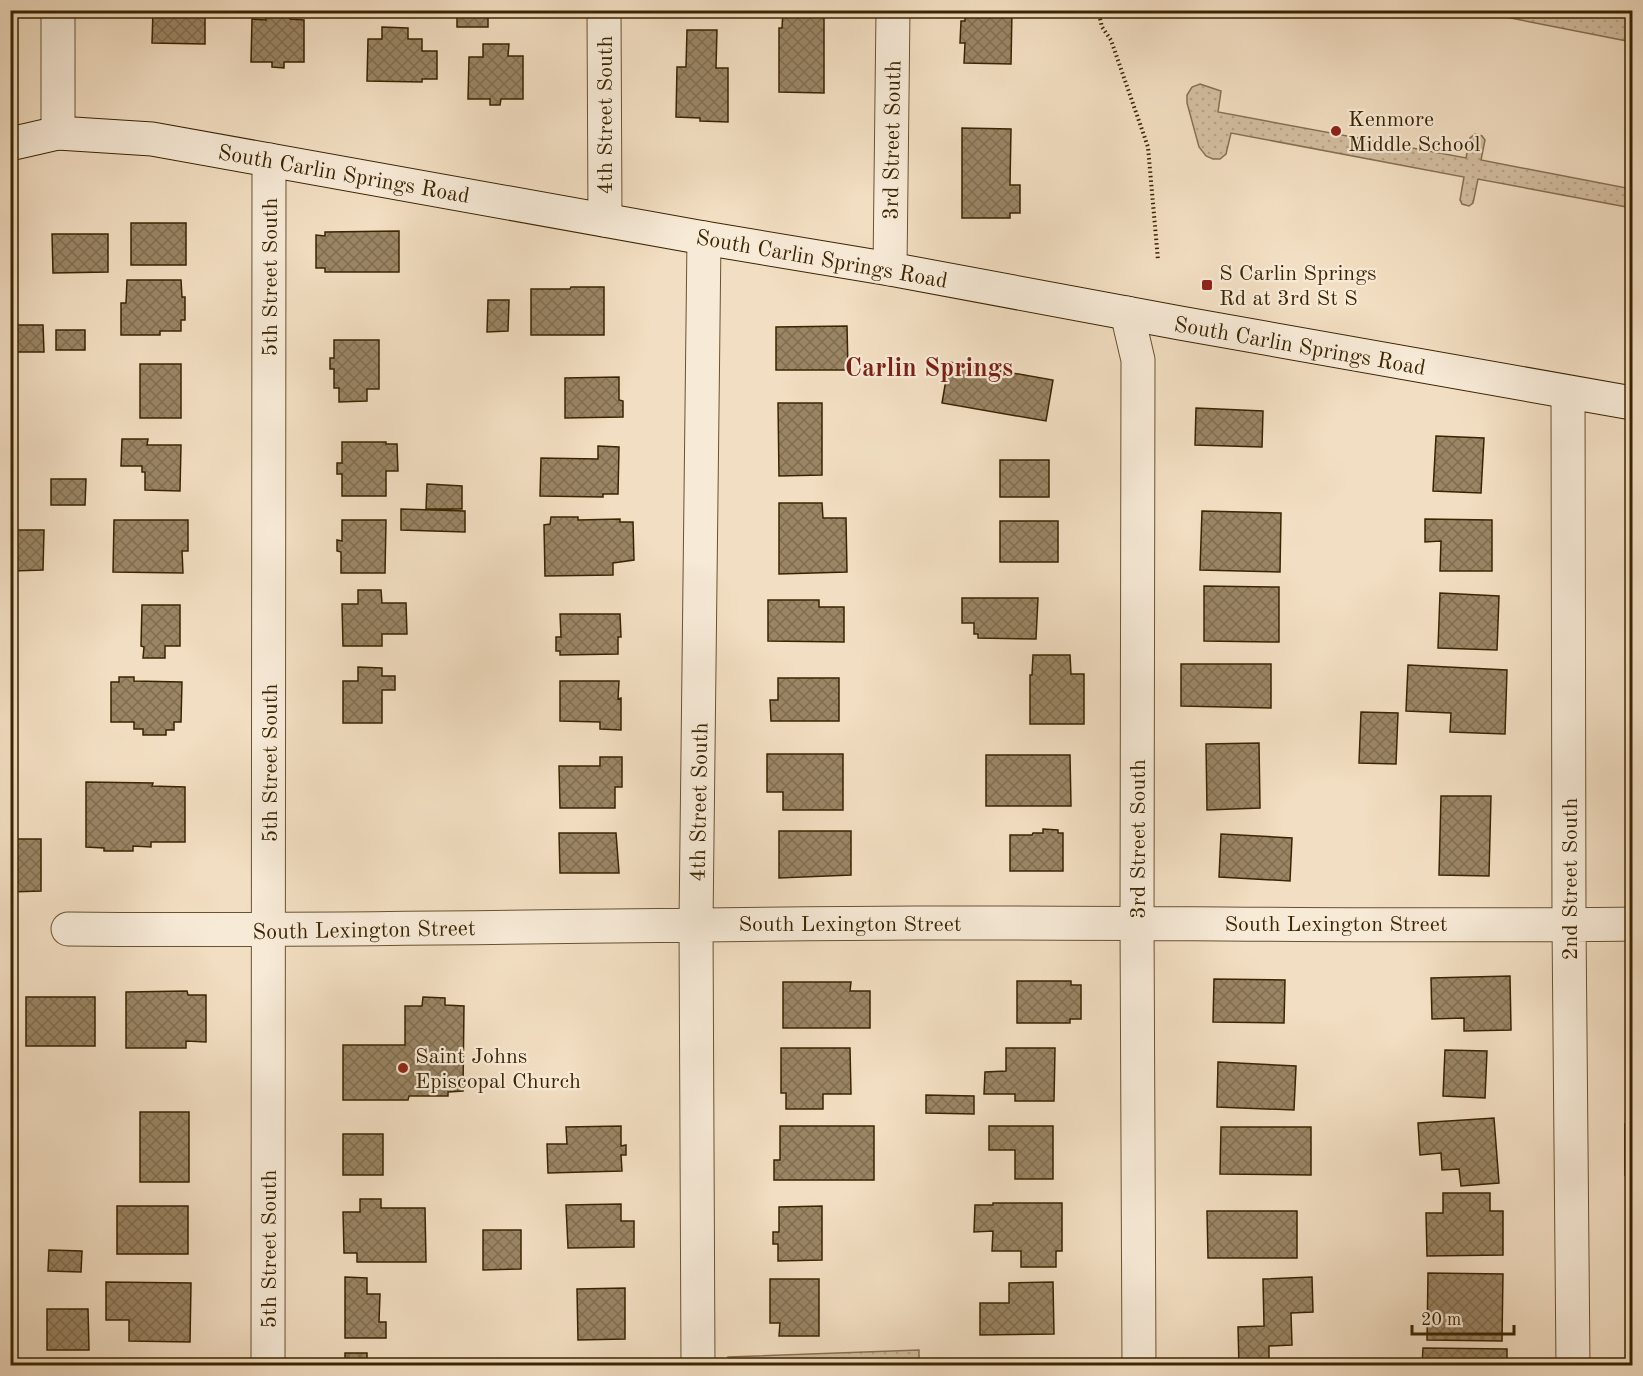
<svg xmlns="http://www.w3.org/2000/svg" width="1643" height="1376" viewBox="0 0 1643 1376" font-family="'Old Standard TT',serif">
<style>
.green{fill:url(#green-dots);stroke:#877151;stroke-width:1.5}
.building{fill:url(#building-cross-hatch);stroke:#3b2401;stroke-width:1.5}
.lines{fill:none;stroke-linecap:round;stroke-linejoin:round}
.minor-casing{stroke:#695231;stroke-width:35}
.tertiary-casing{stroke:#695231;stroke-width:35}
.secondary-casing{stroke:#3b2401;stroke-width:35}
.path{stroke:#3b2401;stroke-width:4;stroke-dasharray:1.5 3;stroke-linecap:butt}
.minor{stroke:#f7ead7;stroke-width:33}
.tertiary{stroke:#f7ead7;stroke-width:33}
.secondary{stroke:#f7ead7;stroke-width:33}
.poi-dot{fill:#8f2418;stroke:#f7ead7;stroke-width:2}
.labels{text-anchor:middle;stroke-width:4.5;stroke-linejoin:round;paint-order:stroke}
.street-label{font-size:22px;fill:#3b2401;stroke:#f7ead7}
.poi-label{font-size:22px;fill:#3b2401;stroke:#f7ead7;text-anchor:start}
.quarter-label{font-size:26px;font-weight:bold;fill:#7a1f14;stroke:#f7ead7}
</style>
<defs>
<pattern id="green-dots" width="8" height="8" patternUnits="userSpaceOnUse" patternTransform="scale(1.5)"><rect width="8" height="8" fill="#d3bea1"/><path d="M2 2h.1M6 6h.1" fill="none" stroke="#b6a389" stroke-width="1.8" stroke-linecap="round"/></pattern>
<pattern id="building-cross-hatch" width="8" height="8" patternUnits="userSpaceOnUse" patternTransform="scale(1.5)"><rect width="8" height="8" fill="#9a8565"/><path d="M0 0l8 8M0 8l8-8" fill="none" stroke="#7f6d51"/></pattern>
</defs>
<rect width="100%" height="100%" fill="#f2dec2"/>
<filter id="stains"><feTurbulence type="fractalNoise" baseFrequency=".00333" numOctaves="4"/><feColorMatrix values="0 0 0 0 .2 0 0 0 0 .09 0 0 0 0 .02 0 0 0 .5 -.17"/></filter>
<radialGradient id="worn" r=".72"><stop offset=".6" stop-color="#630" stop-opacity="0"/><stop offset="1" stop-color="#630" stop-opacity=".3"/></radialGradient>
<path class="green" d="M 1475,11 L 1632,11 L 1632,42 Z
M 1200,84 L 1221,91 L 1218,112 L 1466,158 L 1470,138 L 1475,134 L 1482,136 L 1485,140 L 1481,160 L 1632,189 L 1632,208 L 1478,179 L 1473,203 L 1469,206 L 1462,204 L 1460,200 L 1464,177 L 1231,133 L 1226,154 L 1220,159 L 1213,159 L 1206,156 L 1199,147 L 1187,103 L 1187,95 L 1192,87 Z
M 919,1350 L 919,1365 L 728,1365 L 728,1357 Z"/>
<path class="building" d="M 153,10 L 205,10 L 205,44 L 152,43 Z
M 266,10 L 290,10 L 290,19 L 304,20 L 304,62 L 284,62 L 284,68 L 272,67 L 272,62 L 251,62 L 252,19 L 266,20 Z
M 457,10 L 488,10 L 488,27 L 457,27 Z
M 783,10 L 824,10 L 824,93 L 779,92 L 779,28 L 782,28 Z
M 965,10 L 1012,10 L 1011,64 L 964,63 L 965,43 L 960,43 L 961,21 L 965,21 Z
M 382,27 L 408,28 L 408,39 L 422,39 L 422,51 L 437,51 L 437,79 L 422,79 L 422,82 L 367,81 L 368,39 L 382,39 Z
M 687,30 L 717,30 L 716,68 L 728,68 L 728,122 L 700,121 L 700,118 L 676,117 L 677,67 L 686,67 Z
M 483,44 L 509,44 L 508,56 L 523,56 L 523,99 L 501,99 L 500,105 L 490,105 L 490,99 L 468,99 L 469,57 L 483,57 Z
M 962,128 L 1011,129 L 1010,185 L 1020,185 L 1020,213 L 1010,213 L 1010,218 L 962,218 Z
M 131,223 L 186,223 L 186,265 L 131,265 Z
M 399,231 L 399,272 L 325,272 L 325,268 L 316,268 L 316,235 L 325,236 L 325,232 Z
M 52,234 L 108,234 L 108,272 L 53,273 Z
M 127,280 L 181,280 L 182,297 L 185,297 L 185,320 L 181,320 L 181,331 L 160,331 L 160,335 L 121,335 L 121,303 L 126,303 Z
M 571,287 L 604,287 L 604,335 L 531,335 L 531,289 L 570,289 Z
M 488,300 L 509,300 L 508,331 L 487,332 Z
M 10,325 L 43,325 L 44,352 L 10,352 Z
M 847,326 L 848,370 L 776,370 L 776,327 Z
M 56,330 L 85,330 L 85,350 L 56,350 Z
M 334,340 L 379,340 L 379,389 L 367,389 L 367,401 L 339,402 L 339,388 L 334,388 L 334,369 L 330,369 L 330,358 L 334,358 Z
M 949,362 L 1053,380 L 1046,421 L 942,403 Z
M 140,364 L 181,364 L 181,418 L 140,418 Z
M 619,377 L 619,400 L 623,401 L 623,417 L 565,418 L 565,378 Z
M 778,403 L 822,403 L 822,475 L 779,476 Z
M 1196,408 L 1263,411 L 1262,447 L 1195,445 Z
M 1436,436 L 1484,438 L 1481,493 L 1433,491 Z
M 122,439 L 148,439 L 147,445 L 181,445 L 180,491 L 145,490 L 145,472 L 142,472 L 142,466 L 121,466 Z
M 342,442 L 386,442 L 386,444 L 397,444 L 398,471 L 386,471 L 386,496 L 342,496 L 342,474 L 337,474 L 337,463 L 342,463 Z
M 598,446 L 619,447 L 618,494 L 603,494 L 603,497 L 540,496 L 541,458 L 598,459 Z
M 1000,460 L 1049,460 L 1049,497 L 1000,497 Z
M 51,479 L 86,479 L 85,505 L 51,505 Z
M 427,484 L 462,486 L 462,509 L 426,509 Z
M 779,503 L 822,503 L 823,518 L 846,518 L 847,572 L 779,574 Z
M 401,509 L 465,511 L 465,532 L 401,530 Z
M 1202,511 L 1281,513 L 1280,572 L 1200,570 Z
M 551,517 L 578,517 L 578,520 L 620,519 L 620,522 L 633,522 L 634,560 L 613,563 L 613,575 L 545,576 L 544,525 L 550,524 Z
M 1425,519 L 1492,520 L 1492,571 L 1440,571 L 1441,541 L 1425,542 Z
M 114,520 L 188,520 L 188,551 L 182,551 L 183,573 L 113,572 Z
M 342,520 L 386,520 L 385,573 L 341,573 L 341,552 L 337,551 L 337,540 L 342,541 Z
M 1000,521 L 1058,521 L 1058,562 L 1000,562 Z
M 11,530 L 44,530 L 43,570 L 12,571 Z
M 1204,586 L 1279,587 L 1279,642 L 1204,641 Z
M 358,590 L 381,590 L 382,603 L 406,603 L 407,634 L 382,634 L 382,646 L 343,646 L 342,604 L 358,604 Z
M 1440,593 L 1499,596 L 1497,650 L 1438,648 Z
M 962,598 L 1038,598 L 1036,639 L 978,638 L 978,634 L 974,634 L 974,623 L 962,623 Z
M 768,600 L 819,600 L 819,607 L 844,607 L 844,642 L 768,641 Z
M 1630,604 L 1632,604 L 1632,700 L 1630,700 Z
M 142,605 L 180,605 L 180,646 L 165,646 L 165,658 L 143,658 L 144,647 L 141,646 Z
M 560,614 L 620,614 L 621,637 L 618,637 L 618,654 L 560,655 L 560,651 L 556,651 L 556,637 L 561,637 Z
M 1033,655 L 1070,655 L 1071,674 L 1084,674 L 1084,724 L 1030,724 L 1030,675 L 1032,675 Z
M 1181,664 L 1271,664 L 1271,708 L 1181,706 Z
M 1408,665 L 1507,670 L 1505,734 L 1450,732 L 1451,713 L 1406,711 Z
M 358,667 L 382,668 L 382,676 L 395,676 L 395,690 L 382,690 L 382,723 L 343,723 L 343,681 L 358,681 Z
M 119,677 L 134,677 L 134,681 L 182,682 L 181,722 L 174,722 L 174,730 L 166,730 L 166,735 L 143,735 L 143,729 L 134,729 L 134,722 L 111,722 L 111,682 L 119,682 Z
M 778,678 L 839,678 L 839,721 L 771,721 L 770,700 L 778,700 Z
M 560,681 L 619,681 L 618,699 L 621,698 L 621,730 L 600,729 L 600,722 L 560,721 Z
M 1361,712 L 1398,713 L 1396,764 L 1359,763 Z
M 1259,743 L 1260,808 L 1207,810 L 1206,744 Z
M 767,754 L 843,754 L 843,810 L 783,810 L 783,792 L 767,792 Z
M 986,755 L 1070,755 L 1071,806 L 986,806 Z
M 600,757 L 622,757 L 622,787 L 615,787 L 615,808 L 560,808 L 559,766 L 600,766 Z
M 86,782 L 153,783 L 152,786 L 185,787 L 185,842 L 151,842 L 151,847 L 133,846 L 133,851 L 104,851 L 104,848 L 86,847 Z
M 1441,796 L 1491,796 L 1489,876 L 1439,875 Z
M 1043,829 L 1058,830 L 1058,833 L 1063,833 L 1063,871 L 1010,871 L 1010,835 L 1032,835 L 1033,833 L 1043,833 Z
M 779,831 L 851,831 L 851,875 L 779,878 Z
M 559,833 L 616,833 L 619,873 L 560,873 Z
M 1221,834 L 1292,838 L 1290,881 L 1219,877 Z
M 10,839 L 41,839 L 41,891 L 10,892 Z
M 1510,976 L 1511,1030 L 1464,1031 L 1464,1018 L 1432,1019 L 1431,978 Z
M 1214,979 L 1285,980 L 1284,1023 L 1213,1022 Z
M 1017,981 L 1071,981 L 1071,985 L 1081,985 L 1081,1019 L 1070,1019 L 1070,1023 L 1017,1023 Z
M 783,982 L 851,982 L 850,991 L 870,991 L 870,1028 L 783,1028 Z
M 187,991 L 188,995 L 206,995 L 206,1042 L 186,1041 L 186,1048 L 126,1048 L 126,992 Z
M 1626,996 L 1632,996 L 1632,1040 L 1626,1040 Z
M 26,997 L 95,997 L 95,1046 L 26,1046 Z
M 423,997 L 445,998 L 445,1005 L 464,1006 L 463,1091 L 448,1092 L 448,1096 L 409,1096 L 408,1100 L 343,1100 L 343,1045 L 405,1045 L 405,1006 L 422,1006 Z
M 781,1048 L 850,1048 L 851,1094 L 823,1094 L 823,1109 L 786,1109 L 786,1093 L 781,1093 Z
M 1006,1048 L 1055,1048 L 1054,1101 L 1015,1101 L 1015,1094 L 984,1094 L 985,1072 L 1006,1071 Z
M 1445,1050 L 1487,1051 L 1485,1098 L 1443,1096 Z
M 1218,1062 L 1296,1066 L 1294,1110 L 1217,1107 Z
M 926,1095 L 974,1096 L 974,1114 L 926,1113 Z
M 140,1112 L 189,1112 L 189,1182 L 140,1182 Z
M 1494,1118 L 1499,1183 L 1461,1186 L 1459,1169 L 1442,1170 L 1441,1153 L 1420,1155 L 1418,1123 Z
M 1625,1124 L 1632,1125 L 1632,1175 L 1625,1175 Z
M 621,1126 L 621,1146 L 626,1145 L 626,1155 L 621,1155 L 622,1171 L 548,1173 L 547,1144 L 567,1144 L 566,1127 Z
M 780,1126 L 874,1126 L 874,1180 L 774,1180 L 774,1160 L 780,1160 Z
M 989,1126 L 1053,1126 L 1053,1179 L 1015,1179 L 1015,1150 L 989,1150 Z
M 1221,1127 L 1311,1127 L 1311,1175 L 1220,1174 Z
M 343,1134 L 383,1134 L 383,1175 L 343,1175 Z
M 1443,1193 L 1490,1193 L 1490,1211 L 1503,1211 L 1503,1255 L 1427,1256 L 1426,1213 L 1443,1213 Z
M 360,1199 L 381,1199 L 381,1208 L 425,1208 L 426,1262 L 357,1262 L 357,1253 L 344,1253 L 343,1212 L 360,1212 Z
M 993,1203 L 1062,1203 L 1062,1251 L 1056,1251 L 1056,1267 L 1021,1267 L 1021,1251 L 992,1251 L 993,1231 L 974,1232 L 975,1205 L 993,1205 Z
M 621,1204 L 621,1221 L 634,1221 L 634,1247 L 568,1248 L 566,1205 Z
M 117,1206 L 188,1206 L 188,1254 L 117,1254 Z
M 822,1206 L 822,1260 L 778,1261 L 778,1244 L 773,1244 L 773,1232 L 779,1232 L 779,1207 Z
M 1629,1207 L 1632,1207 L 1632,1255 L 1631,1255 L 1631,1233 L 1629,1233 Z
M 1207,1211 L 1297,1211 L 1297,1258 L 1208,1258 Z
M 483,1230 L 521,1230 L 521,1269 L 483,1270 Z
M 49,1250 L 82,1251 L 81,1272 L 48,1271 Z
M 1428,1273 L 1503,1274 L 1502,1341 L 1427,1340 Z
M 345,1277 L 367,1278 L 367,1294 L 380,1294 L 379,1322 L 386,1322 L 386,1338 L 345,1338 Z
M 1312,1277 L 1313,1312 L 1291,1313 L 1292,1345 L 1269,1346 L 1269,1366 L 1239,1366 L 1238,1327 L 1264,1326 L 1263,1279 Z
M 770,1279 L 819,1279 L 819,1336 L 779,1336 L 780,1323 L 770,1323 Z
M 106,1282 L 191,1283 L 190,1342 L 129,1341 L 129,1320 L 106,1320 Z
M 1053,1282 L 1054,1334 L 980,1335 L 980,1303 L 1009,1303 L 1009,1283 Z
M 625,1288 L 625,1339 L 578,1340 L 577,1289 Z
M 47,1309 L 88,1309 L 89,1350 L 47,1350 Z
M 1423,1348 L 1507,1349 L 1507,1366 L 1422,1366 Z
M 345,1353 L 367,1353 L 367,1366 L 345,1366 Z
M 995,1359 L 1058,1359 L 1058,1366 L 995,1366 Z
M 122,1360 L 192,1360 L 192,1366 L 122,1366 Z
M 624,1363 L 624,1366 L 585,1366 L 585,1364 Z"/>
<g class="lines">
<defs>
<path id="minor" d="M 604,10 L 605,220
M 890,269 L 893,10
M 1127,313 L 1138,360 L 1137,922 L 1139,1366
M 1568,393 L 1569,924 L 1573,1366
M 68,929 C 351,932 634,924 917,923 C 1156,922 1394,927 1632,924
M 268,1366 L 269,160
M 698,1366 L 696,924 L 704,238"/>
<path id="tertiary" d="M 58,133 L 58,10"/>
<path id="secondary" d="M 10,144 L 58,133 L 152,139 L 704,238 L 890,269 L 1180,323 L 1632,403"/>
</defs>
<use href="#minor" class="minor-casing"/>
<use href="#tertiary" class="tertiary-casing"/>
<use href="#secondary" class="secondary-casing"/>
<path class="path" d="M 1098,10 L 1102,27 L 1111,40 L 1148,147 L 1158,260"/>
<use href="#minor" class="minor"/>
<use href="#tertiary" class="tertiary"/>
<use href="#secondary" class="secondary"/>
</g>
<g class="poi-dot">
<circle cx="1336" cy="131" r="6"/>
<rect x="1201" y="279" width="12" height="12" rx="3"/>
<circle cx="403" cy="1068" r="6"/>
</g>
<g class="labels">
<g class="street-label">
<text transform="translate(604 115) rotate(-90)" y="8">4th Street South</text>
<text transform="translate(891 140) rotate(-89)" y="8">3rd Street South</text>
<text transform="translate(344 173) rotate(10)" y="8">South Carlin Springs Road</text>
<text transform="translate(822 258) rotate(10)" y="8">South Carlin Springs Road</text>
<text transform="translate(269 277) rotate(-90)" y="8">5th Street South</text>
<text transform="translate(1300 345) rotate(10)" y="8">South Carlin Springs Road</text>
<text transform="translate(269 763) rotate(-90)" y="8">5th Street South</text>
<text transform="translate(698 802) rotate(-89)" y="8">4th Street South</text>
<text transform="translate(1137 839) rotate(-90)" y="8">3rd Street South</text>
<text transform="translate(1569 879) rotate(-90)" y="8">2nd Street South</text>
<text x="850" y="931">South Lexington Street</text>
<text x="1336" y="931">South Lexington Street</text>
<text transform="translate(364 929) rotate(-1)" y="8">South Lexington Street</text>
<text transform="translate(268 1249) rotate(-90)" y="8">5th Street South</text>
</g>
<g class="poi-label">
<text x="1348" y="126">Kenmore<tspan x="1348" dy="25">Middle School</tspan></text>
<text x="1219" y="280">S Carlin Springs<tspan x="1219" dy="25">Rd at 3rd St S</tspan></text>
<text x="415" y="1063">Saint Johns<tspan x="415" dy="25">Episcopal Church</tspan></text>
</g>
<g class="quarter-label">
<text x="929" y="376">Carlin Springs</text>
</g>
</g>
<rect width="1643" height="1376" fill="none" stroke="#f2dec2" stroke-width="36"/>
<rect x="12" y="12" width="1619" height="1352" fill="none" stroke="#3b2401" stroke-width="3"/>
<rect x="18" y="18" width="1607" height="1340" fill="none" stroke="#3b2401" stroke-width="1.5"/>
<path d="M1412 1325v9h102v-9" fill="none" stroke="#3b2401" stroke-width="3"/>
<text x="1421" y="1325" font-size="18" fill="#3b2401" stroke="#f7ead7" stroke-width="4.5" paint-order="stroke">20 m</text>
<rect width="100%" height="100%" filter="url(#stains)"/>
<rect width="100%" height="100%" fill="url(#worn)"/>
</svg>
